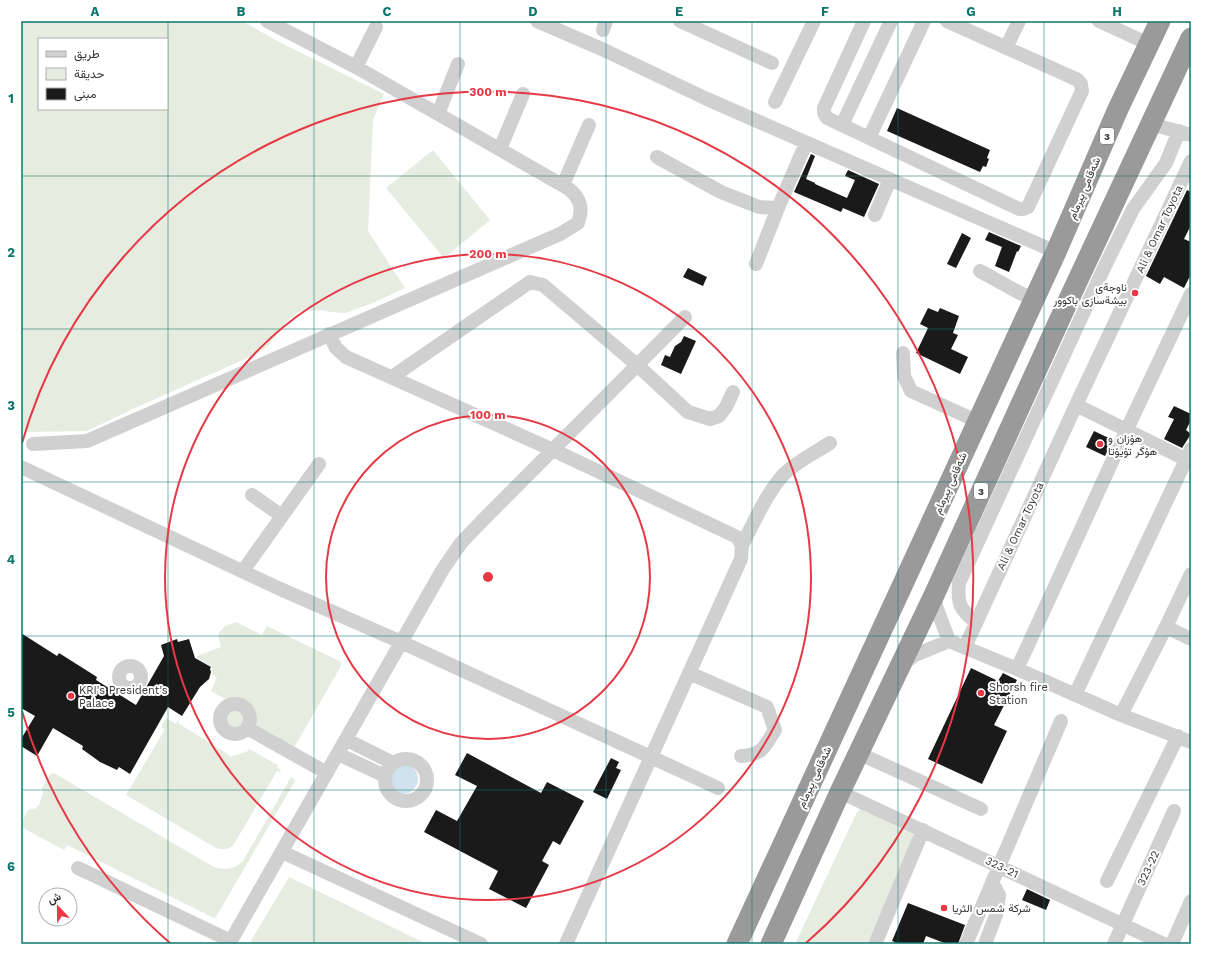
<svg xmlns="http://www.w3.org/2000/svg" width="1212" height="965" viewBox="0 0 1212 965" font-family="'Work Sans',Vazirmatn,sans-serif">
<style>
.green{fill:#e6ecdf;fill-rule:evenodd}
.water{fill:#cfe2ee}
.building{fill:#1a1a1a}
.lines{fill:none;stroke-linecap:round;stroke-linejoin:round}
.minor{stroke:#d0d0d0;stroke-width:14}
.highway{stroke:#9a9a9a;stroke-width:21}
.grid{fill:none;stroke:#0f766e;stroke-width:1;stroke-opacity:0.55}
.ring{fill:none;stroke:#e63946;stroke-width:2}
.poi-dot{fill:#e63946;stroke:#fff;stroke-width:1.5}
.labels{text-anchor:middle;stroke-width:4;stroke-linejoin:round;paint-order:stroke}
.shield{fill:#fff;stroke:#707070;stroke-width:1}
.shield-label{font-size:10px;font-weight:bold;fill:#333}
.street-label{font-size:11px;fill:#333;stroke:#fff}
.poi-label{font-size:11px;fill:#333;stroke:#fff;text-anchor:start}
.centre{fill:#e63946;stroke:#fff;stroke-width:2}
.ring-label{font-size:12px;text-anchor:middle;font-weight:bold;fill:#e63946;stroke:#fff;stroke-width:4;stroke-linejoin:round;paint-order:stroke}
.neatline{fill:none;stroke:#0f766e;stroke-width:1.5}
.grid-label{font-size:13px;text-anchor:middle;font-weight:bold;fill:#0f766e}
</style>
<rect width="100%" height="100%" fill="#fff"/>
<path class="green" d="M 21,21 L 242,21 L 281,43 L 384,94 L 373,120 L 368,231 L 405,288 L 373,303 L 345,313 L 331,312 L 321,310 L 305,311 L 297,313 L 286,322 L 268,346 L 256,354 L 135,408 L 87,431 L 28,432 L 21,428 ZM 39,39 L 167,39 L 167,109 L 39,109 Z
M 433,150 L 490,220 L 444,258 L 386,188 Z
M 236,622 L 262,635 L 267,626 L 341,662 L 341,666 L 295,746 L 291,747 L 256,726 C 256,709 243,693 225,699 L 211,691 L 217,677 L 212,675 L 212,667 L 197,658 L 197,656 L 221,647 L 218,634 L 225,626 Z
M225 719a9 9 0 1 1 18 0a9 9 0 1 1-18 0Z
M 166,718 L 176,724 L 178,720 L 179,721 L 178,723 L 229,755 L 230,757 L 248,751 L 249,749 L 278,765 L 277,768 L 281,770 L 280,772 L 277,771 L 234,844 C 229,850 222,850 216,848 L 126,795 L 164,731 L 164,729 L 161,727 Z
M 54,773 L 212,866 C 223,871 234,870 243,861 L 291,777 L 294,779 L 295,781 L 216,917 L 214,918 L 67,845 L 64,850 L 23,828 L 21,823 L 28,810 L 36,808 L 39,805 L 43,793 L 42,788 L 50,774 Z
M 860,809 L 914,835 L 867,944 L 795,944 L 856,814 Z
M 289,877 L 427,944 L 249,944 Z"/>
<path class="water" d="M388 779a15 15 0 1 1 30 0a15 15 0 1 1-30 0Z"/>
<path class="building" d="M 897,108 L 990,150 L 987,158 L 989,159 L 986,167 L 983,166 L 980,172 L 887,131 Z
M 811,154 L 815,156 L 806,179 L 815,183 L 815,184 L 847,198 L 855,180 L 845,176 L 848,170 L 879,184 L 864,217 L 843,208 L 841,212 L 794,192 Z
M 1187,190 L 1191,192 L 1191,225 L 1184,239 L 1191,242 L 1191,274 L 1184,288 L 1164,277 L 1160,284 L 1146,276 Z
M 989,232 L 1021,246 L 1018,252 L 1017,251 L 1009,272 L 995,266 L 1002,247 L 985,240 Z
M 962,233 L 971,238 L 956,268 L 947,264 Z
M 688,268 L 707,277 L 703,286 L 683,277 Z
M 928,308 L 938,312 L 940,308 L 959,316 L 953,333 L 958,335 L 951,349 L 968,357 L 960,374 L 916,353 L 928,328 L 920,324 Z
M 684,336 L 696,341 L 681,374 L 661,365 L 665,355 L 670,357 L 675,346 L 681,342 Z
M 1174,406 L 1191,414 L 1191,420 L 1186,430 L 1191,434 L 1182,448 L 1164,439 L 1174,419 L 1168,417 Z
M 1094,431 L 1113,440 L 1105,456 L 1086,447 Z
M 21,633 L 57,656 L 59,653 L 97,677 L 96,680 L 136,705 L 164,656 L 161,645 L 177,639 L 178,642 L 189,639 L 195,658 L 211,667 L 210,669 L 211,672 L 209,679 L 200,687 L 182,716 L 168,707 L 130,774 L 119,767 L 117,770 L 100,762 L 82,749 L 83,746 L 53,728 L 37,756 L 21,746 L 21,739 L 35,716 L 21,708 Z
M 971,668 L 998,681 L 1003,673 L 1017,680 L 994,725 L 1007,731 L 982,784 L 928,759 Z
M 467,753 L 541,793 L 547,782 L 584,801 L 560,845 L 553,841 L 542,861 L 549,865 L 526,908 L 489,889 L 498,871 L 424,832 L 436,810 L 457,821 L 477,786 L 455,775 Z
M 611,758 L 619,762 L 616,768 L 621,770 L 607,799 L 593,792 Z
M 1027,889 L 1050,900 L 1046,910 L 1022,900 Z
M 908,903 L 965,925 L 958,944 L 947,944 L 926,936 L 923,944 L 899,944 L 892,941 Z"/>
<g class="lines">
<path class="minor" d="M 537,21 L 604,50 L 707,99 L 1056,252
M 680,21 L 772,63
M 864,21 L 824,108 L 824,113 L 827,118 L 1019,209 L 1023,209 L 1028,207 L 1082,91 L 1081,84 L 1078,80 L 947,21
M 1099,21 L 1149,44
M 603,30 L 606,21
M 1006,48 L 1019,21
M 356,67 L 376,27
M 775,102 L 814,21
M 438,114 L 458,64
M 1151,124 L 1191,135
M 842,125 L 891,21
M 869,138 L 924,21
M 500,149 L 523,94
M 657,157 L 721,192 L 759,207 L 778,208 L 806,143
M 563,185 L 589,125
M 875,215 L 890,179
M 756,264 L 778,208
M 980,271 L 1020,293 L 1035,299
M 329,334 L 336,348 L 346,357 L 553,450 L 737,537 L 742,545 L 741,559 L 566,944
M 903,353 L 904,376 L 911,391 L 977,421
M 392,377 L 530,282 L 543,285 L 637,365 L 688,412 L 710,419 L 719,416 L 726,407 L 733,392
M 1076,405 L 1191,462
M 33,444 L 87,441 L 560,234 L 578,223 C 583,209 581,199 569,189 L 356,67 L 267,21
M 21,467 L 278,588 L 401,642 L 718,788
M 252,495 L 282,516
M 742,545 C 755,521 766,494 784,474 C 796,462 816,452 830,443
M 243,571 L 319,464
M 935,593 L 936,606 L 949,641
M 976,622 C 960,610 957,604 959,583 L 1104,268 L 1133,209 L 1166,163 L 1179,131
M 1166,627 L 1191,639
M 965,647 L 1076,405 L 1191,161
M 901,665 L 915,655 L 949,641 L 1017,669 L 1121,715 L 1191,742
M119 677a11 11 0 1 1 22 0a11 11 0 1 1-22 0Z
M 1017,669 L 1127,429 L 1191,294
M 689,673 L 767,707 L 775,730 C 764,747 763,755 741,756
M 1075,695 L 1191,449
M220 719a15 15 0 1 1 30 0a15 15 0 1 1-30 0Z
M 1121,715 L 1166,627 L 1191,574
M 247,728 L 327,773
M 347,740 L 393,763
M 858,753 L 981,809
M 338,754 L 385,776
M385 780a21 21 0 1 1 42 0a21 21 0 1 1-42 0Z
M 840,792 L 1164,944
M 282,852 L 481,944
M 78,868 L 231,941
M 1107,881 L 1178,736
M 229,944 L 443,569 L 461,543 L 482,521 L 685,317
M 875,944 L 923,830
M 966,944 L 1061,721
M 985,944 L 996,915 L 999,895 L 992,882
M 1114,944 L 1174,811
M 1172,944 L 1191,901"/>
<path class="highway" d="M 737,944 L 1056,252 L 1118,109 L 1160,21
M 771,944 L 840,792 L 935,593 L 1069,299 L 1191,38"/>
</g>
<path class="grid" d="M 168,21 L 168,944M 314,21 L 314,944M 460,21 L 460,944M 606,21 L 606,944M 752,21 L 752,944M 898,21 L 898,944M 1044,21 L 1044,944M 21,176 L 1191,176M 21,329 L 1191,329M 21,482 L 1191,482M 21,636 L 1191,636M 21,790 L 1191,790"/>
<g class="ring">
<circle cx="488" cy="577" r="162"/>
<circle cx="488" cy="577" r="323"/>
<path d="M170 943A485 485 0 0 1 22 711M22 443A485 485 0 1 1 806 943"/>
</g>
<g class="poi-dot">
<circle cx="1135" cy="293" r="4"/>
<circle cx="1100" cy="444" r="4"/>
<circle cx="981" cy="693" r="4"/>
<circle cx="71" cy="696" r="4"/>
<circle cx="944" cy="908" r="4"/>
</g>
<g class="labels">
<g class="shield">
<rect x="1100" y="128" width="14" height="16" rx="3"/>
<rect x="974" y="483" width="14" height="16" rx="3"/>
</g>
<g class="shield-label">
<text x="1107" y="140">3</text>
<text x="981" y="495">3</text>
</g>
<g class="street-label">
<text transform="translate(1084 188) rotate(-67)" y="4">شەقامی پیرمام</text>
<text transform="translate(1159 229) rotate(-65)" y="4">Ali &amp; Omar Toyota</text>
<text transform="translate(950 483) rotate(-66)" y="4">شەقامی پیرمام</text>
<text transform="translate(1020 526) rotate(-65)" y="4">Ali &amp; Omar Toyota</text>
<text transform="translate(814 777) rotate(-65)" y="4">شەقامی پیرمام</text>
<text transform="translate(1002 867) rotate(26)" y="4">323-21</text>
<text transform="translate(1148 868) rotate(-65)" y="4">323-22</text>
</g>
<g class="poi-label">
<text x="1127" y="291" text-anchor="end">ناوجةى<tspan x="1127" dy="13">بيشةسازى باكوور</tspan></text>
<text x="1108" y="442">هۆزان و<tspan x="1108" dy="13">هۆگر تۆیۆتا</tspan></text>
<text x="989" y="691">Shorsh fire<tspan x="989" dy="13">Station</tspan></text>
<text x="79" y="694">KRI's President's<tspan x="79" dy="13">Palace</tspan></text>
<text x="952" y="912">شركة شمس الثريا</text>
</g>
</g>
<circle cx="488" cy="577" r="6" class="centre"/>
<g class="ring-label">
<text x="488" y="96">300 m</text>
<text x="488" y="258">200 m</text>
<text x="488" y="419">100 m</text>
</g>
<rect width="1212" height="965" fill="none" stroke="#ffffff" stroke-width="44"/>
<rect x="38" y="38" width="130" height="72" fill="#ffffff" stroke="#adadad"/>
<rect x="46" y="51" width="20" height="6" fill="#d0d0d0" stroke="#adadad"/>
<text x="74" y="58" font-size="12" fill="#333333">طريق</text>
<rect x="46" y="68" width="20" height="12" fill="#e6ecdf" stroke="#adadad"/>
<text x="74" y="78" font-size="12" fill="#333333">حديقة</text>
<rect x="46" y="88" width="20" height="12" fill="#1a1a1a" stroke="#adadad"/>
<text x="74" y="98" font-size="12" fill="#333333">مبنى</text>
<g transform="translate(58 907) rotate(338)"><circle r="19" fill="#ffffff" stroke="#adadad"/>
<path d="M0-3L7 15L0 10L-7 15Z" fill="#e63946"/>
<text y="-6" font-size="11" font-weight="bold" text-anchor="middle" fill="#333333">ش</text>
</g>
<rect x="22" y="22" width="1168" height="921" class="neatline"/>
<g class="grid-label">
<text x="95" y="16">A</text>
<text x="241" y="16">B</text>
<text x="387" y="16">C</text>
<text x="533" y="16">D</text>
<text x="679" y="16">E</text>
<text x="825" y="16">F</text>
<text x="971" y="16">G</text>
<text x="1117" y="16">H</text>
<text x="11" y="103">1</text>
<text x="11" y="257">2</text>
<text x="11" y="410">3</text>
<text x="11" y="564">4</text>
<text x="11" y="717">5</text>
<text x="11" y="871">6</text>
</g>
</svg>
